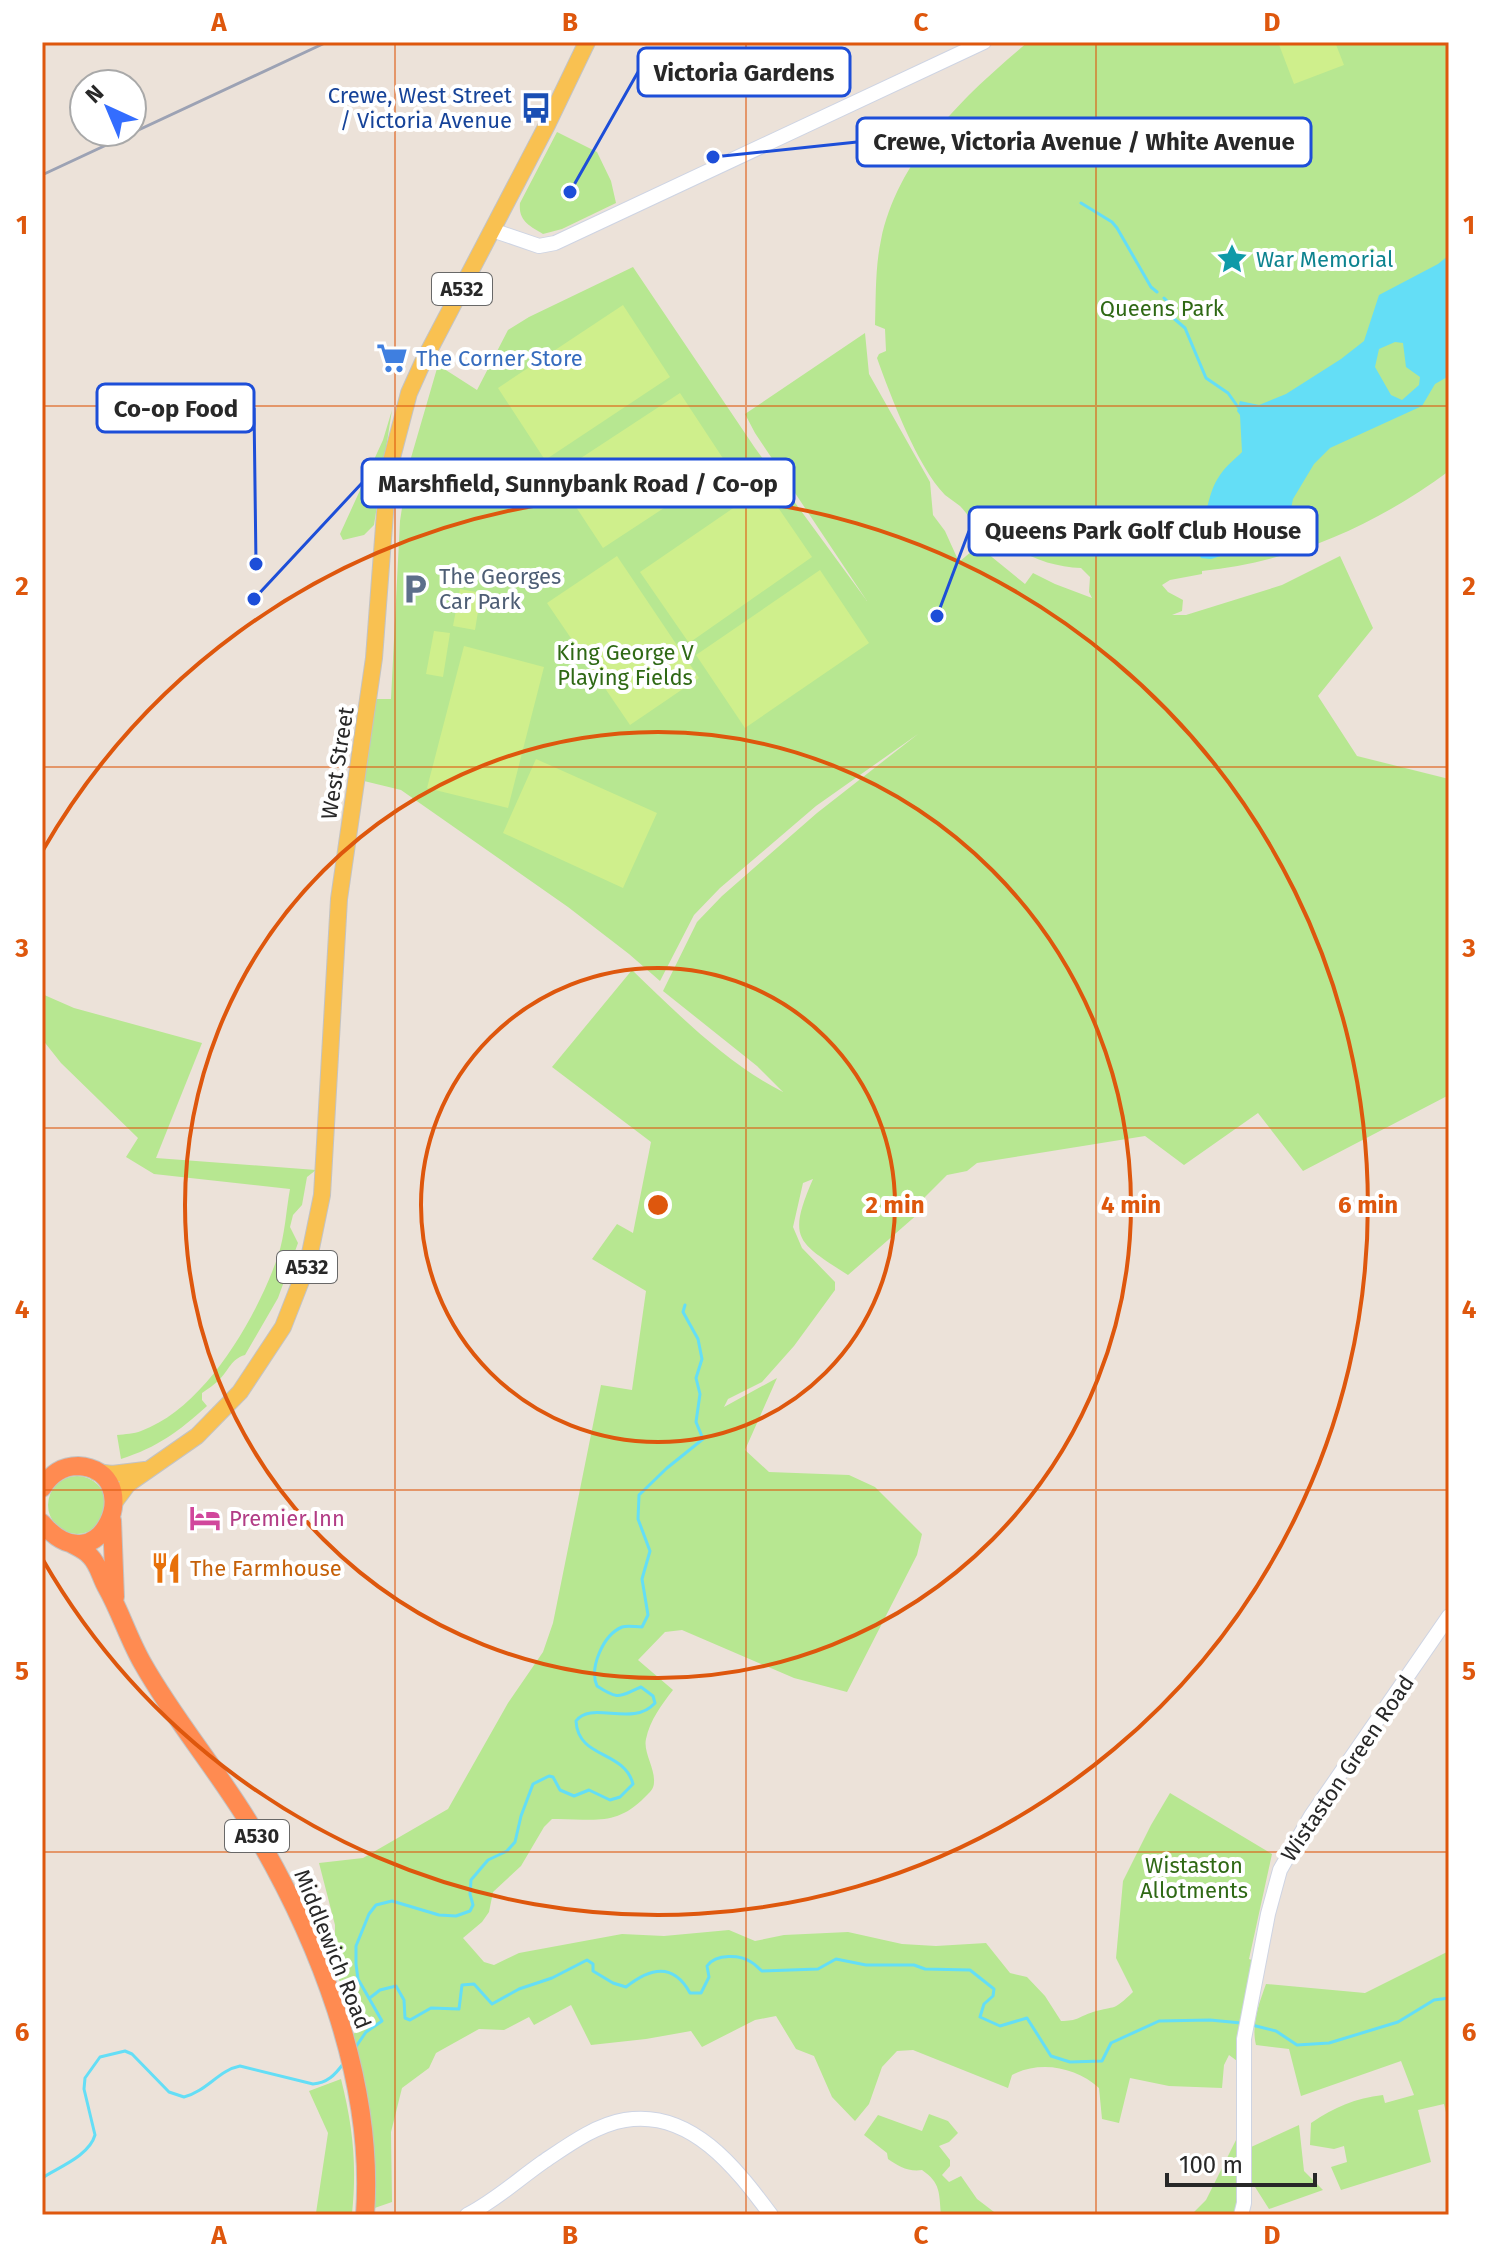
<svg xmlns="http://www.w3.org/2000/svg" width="1491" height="2257" viewBox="0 0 1491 2257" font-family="'Fira Sans',sans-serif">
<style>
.green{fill:#b7e791}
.pitch{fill:#cfef8c}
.water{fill:#64def6;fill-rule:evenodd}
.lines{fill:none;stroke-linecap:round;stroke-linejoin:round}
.stream{stroke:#64def6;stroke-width:3}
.secondary-casing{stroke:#ced4e3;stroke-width:16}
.primary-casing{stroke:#c3c3c3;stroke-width:18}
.highway-casing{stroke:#c3c3c3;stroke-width:20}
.secondary{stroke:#fff;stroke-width:14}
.primary{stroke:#f9c151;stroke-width:16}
.highway{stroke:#ff8b51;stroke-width:18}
.rail{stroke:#9ca2b4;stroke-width:3}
.grid{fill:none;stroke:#de570d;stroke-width:2;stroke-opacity:0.55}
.ring{fill:none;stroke:#de570d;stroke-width:4}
.labels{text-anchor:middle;stroke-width:8;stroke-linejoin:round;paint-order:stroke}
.shield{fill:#fff;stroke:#686868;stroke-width:2}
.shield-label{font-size:20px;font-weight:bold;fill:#282828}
.transit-label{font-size:22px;fill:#164399;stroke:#fff;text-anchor:end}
.culture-label{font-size:22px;fill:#0d838f;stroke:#fff;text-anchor:start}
.park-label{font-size:22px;fill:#2f6915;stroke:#fff}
.shop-label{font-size:22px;fill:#366cbe;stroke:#fff;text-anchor:start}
.service-label{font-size:22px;fill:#4e5e75;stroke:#fff;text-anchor:start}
.street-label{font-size:22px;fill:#282828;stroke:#fff}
.hotel-label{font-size:22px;fill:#b23c85;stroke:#fff;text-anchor:start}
.food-label{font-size:22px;fill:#c56008;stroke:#fff;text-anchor:start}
.centre{fill:#de570d;stroke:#fff;stroke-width:4}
.ring-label{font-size:24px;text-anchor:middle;font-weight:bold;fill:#de570d;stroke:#fff;stroke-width:8;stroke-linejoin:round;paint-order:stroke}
.leader{fill:none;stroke:#1d4ed8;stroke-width:3}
.callout-dot{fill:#1d4ed8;stroke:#fff;stroke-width:3}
.callout{fill:#fff;stroke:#1d4ed8;stroke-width:3}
.callout-label{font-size:24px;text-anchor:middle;font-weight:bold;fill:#282828}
.neatline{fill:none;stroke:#de570d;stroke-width:3}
.grid-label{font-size:26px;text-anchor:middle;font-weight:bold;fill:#de570d}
</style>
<rect width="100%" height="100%" fill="#ece2d9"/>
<path class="green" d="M 1028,42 L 1449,42 L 1449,471 C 1376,525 1293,562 1202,571 L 1202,574 L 1170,580 L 1162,585 L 1168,592 L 1183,600 L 1182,611 L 1172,615 L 1186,615 L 1282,585 L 1340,556 L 1373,628 L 1318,696 L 1357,756 L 1449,779 L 1449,1095 L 1303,1171 L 1258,1113 L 1184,1165 L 1145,1136 L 977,1163 L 967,1171 L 947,1175 L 925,1197 L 919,1213 L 848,1275 C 797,1242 787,1239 813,1179 L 803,1183 L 793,1227 L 802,1248 L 835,1282 L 835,1290 L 794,1346 L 762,1382 L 728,1399 L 724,1407 L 777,1378 L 745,1450 L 769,1472 L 849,1475 L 875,1487 L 922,1534 L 917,1555 L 847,1692 L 794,1678 L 682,1630 L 665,1632 L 638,1660 L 673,1690 C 662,1704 650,1720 646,1739 C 643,1752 655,1768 654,1782 C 654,1789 650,1792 645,1797 C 615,1828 591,1818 552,1819 L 544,1827 L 521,1866 L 493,1892 L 489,1912 L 482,1922 L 463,1938 L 484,1962 L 494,1965 L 519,1953 L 622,1934 L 664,1936 L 729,1930 L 755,1941 L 784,1935 L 848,1932 L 902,1944 L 936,1946 L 986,1943 L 1010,1973 L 1027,1977 L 1045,1996 L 1061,2021 C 1078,2021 1078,2017 1093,2012 C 1117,2005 1112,2012 1133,1992 L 1116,1958 L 1123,1881 L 1151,1825 L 1170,1793 L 1272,1854 L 1249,1959 L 1260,1963 L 1244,2066 L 1229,2055 L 1224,2065 L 1222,2088 L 1169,2086 L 1130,2078 L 1119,2123 L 1102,2119 L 1099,2088 C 1076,2067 1040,2060 1012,2075 L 1008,2088 L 913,2050 L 897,2051 L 882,2067 L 869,2104 L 855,2121 L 832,2097 L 814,2056 L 796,2049 L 776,2016 L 755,2020 L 702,2047 L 691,2031 L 646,2039 L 591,2045 L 571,2005 L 534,2025 L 529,2017 L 504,2030 L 479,2029 L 436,2053 L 429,2068 L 402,2088 L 391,2132 L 392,2202 L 366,2211 L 345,2039 L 358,2031 L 335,1969 L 335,1925 L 319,1863 L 363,1858 L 448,1809 L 508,1703 L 543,1652 L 553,1623 L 601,1385 L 632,1390 L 646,1291 L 592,1259 L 617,1224 L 633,1233 L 651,1142 L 552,1067 L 632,970 C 678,1014 726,1063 783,1092 L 757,1066 L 663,991 L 697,922 L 722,896 L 817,813 L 918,734 L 816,806 L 720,888 L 694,915 L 660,981 L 629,954 L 568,907 L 401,790 L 364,781 L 375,699 L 391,699 L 400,521 L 408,468 L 438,365 L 477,390 L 508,330 L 529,317 L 633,267 L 755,448 L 867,601 L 755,433 L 745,414 L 865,333 L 869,374 L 930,482 L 933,515 L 945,531 L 959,562 L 972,551 L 966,536 L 1025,584 L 1033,573 L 1055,584 L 1092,598 L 1089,592 L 1090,577 L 1081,568 C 1053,567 1024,557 1003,538 C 995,531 983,532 976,525 C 970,519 966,512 960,506 C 955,502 950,499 945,495 C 917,466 891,397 877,358 L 879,354 L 886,351 L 885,329 L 875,325 C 876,297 875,268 881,240 C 898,157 966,94 1028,42 Z
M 557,132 L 597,152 L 611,181 L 616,203 L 562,229 L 543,234 C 530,226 518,221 520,203 Z
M 392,410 L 374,525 L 364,535 L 343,540 L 340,534 L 383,440 Z
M 42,994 L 74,1008 L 202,1043 L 156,1158 L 316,1170 L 307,1177 L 302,1205 L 293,1215 L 290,1227 L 298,1243 L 278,1298 L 245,1355 C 231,1359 229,1370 220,1379 C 215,1384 208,1389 202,1393 L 202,1400 L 207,1406 C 178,1432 158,1447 121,1459 L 117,1435 C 125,1434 134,1434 141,1431 C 205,1408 257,1317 278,1256 C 285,1235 286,1211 290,1189 L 154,1174 L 126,1157 L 138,1138 L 61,1063 L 42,1039 Z
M48 1505a29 29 0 1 1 58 0a29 29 0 1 1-58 0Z
M 1449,1951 L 1449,2125 L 1444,2104 L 1418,2110 L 1431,2162 L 1341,2190 L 1331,2167 L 1347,2162 L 1344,2146 L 1334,2149 L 1310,2145 L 1311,2123 C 1335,2107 1355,2098 1383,2095 L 1385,2103 L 1414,2095 L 1401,2061 L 1301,2096 L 1289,2049 L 1256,2045 C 1251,2024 1259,2004 1266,1984 L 1365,1993 Z
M 341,2079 C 353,2127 357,2165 352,2214 L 316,2213 L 328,2133 L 309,2091 Z
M 929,2114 L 948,2121 L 958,2133 L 949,2142 L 939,2146 L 950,2160 L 950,2166 L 942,2175 L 949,2182 L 961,2176 L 977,2199 L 998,2215 L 941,2215 C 939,2193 941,2183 922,2170 C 908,2172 898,2166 888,2159 L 887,2153 L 864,2135 L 878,2115 L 922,2131 Z
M 1299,2125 L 1304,2171 L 1323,2190 L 1269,2209 L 1250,2179 L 1251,2147 Z
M 1240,2132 L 1237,2215 L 1191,2215 L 1206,2200 Z"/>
<path class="pitch" d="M 1278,42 L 1335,42 L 1344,65 L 1294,84 Z
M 623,305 L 670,377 L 545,460 L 498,388 Z
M 680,393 L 728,466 L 603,548 L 555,475 Z
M 764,487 L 812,557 L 689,643 L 640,572 Z
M 617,556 L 699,678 L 630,725 L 547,603 Z
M 820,570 L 869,643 L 745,728 L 696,655 Z
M 460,589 L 481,593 L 475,630 L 453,626 Z
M 434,631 L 450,633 L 443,677 L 426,674 Z
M 464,646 L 544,667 L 508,808 L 427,788 Z
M 536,759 L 657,813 L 623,888 L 503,833 Z"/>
<path class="water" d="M 1449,255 L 1449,376 L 1435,384 L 1422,406 L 1330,448 L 1314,464 L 1293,499 L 1289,518 L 1289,533 L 1272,547 L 1246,548 L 1211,559 L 1201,558 C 1190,536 1204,523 1208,504 C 1211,493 1213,485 1220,475 C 1226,466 1235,459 1242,452 L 1240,415 L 1237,411 L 1240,401 L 1259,405 L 1286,394 L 1341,359 L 1364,341 L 1379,295 L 1438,264 ZM 1395,342 L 1403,343 L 1406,367 L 1420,377 L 1419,385 L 1402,400 L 1391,395 L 1375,367 L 1379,349 Z"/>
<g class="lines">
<path class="stream" d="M 1081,203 L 1112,222 L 1117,228 L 1151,287 L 1157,292
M 1164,298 L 1168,302 L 1171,316 L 1185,328 L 1206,378 L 1228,393 L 1238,407
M 371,1997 L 380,1990 L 396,1986 L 404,2000 L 405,2018 L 410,2020 L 431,2008 L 459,2009 L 462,1985 L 474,1984 L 492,2004 L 519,1989 L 552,1978 L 587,1960 L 593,1964 L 593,1971 L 613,1983 L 626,1987 C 650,1968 673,1962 690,1993 L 701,1993 L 709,1977 L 707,1966 C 716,1953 741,1955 751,1962 C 755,1964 758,1968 762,1971 L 818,1969 L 836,1959 L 866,1965 L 914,1965 L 925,1969 L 970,1970 L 994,1989 L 993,1996 L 984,2004 L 980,2017 L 1000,2026 L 1027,2018 L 1051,2056 L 1070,2062 L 1102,2061 L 1111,2043 L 1159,2021 L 1210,2020 L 1241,2023
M 1252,2025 L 1276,2031 L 1297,2045 L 1329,2043 L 1398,2022 L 1434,2000 L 1449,1998
M 355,2048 L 366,2032 L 382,2021 L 358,1979 L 356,1964 L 356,1946 L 369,1914 L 376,1905 L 392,1901 L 439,1915 L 456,1916 L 470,1911 L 473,1905 L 470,1894 L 471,1880 L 488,1860 L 507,1851 L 515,1842 L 521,1816 L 533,1784 L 549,1776 L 553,1777 L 560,1790 L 574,1796 L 589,1790 L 610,1800 L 620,1797 L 633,1784 C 624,1750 578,1759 576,1721 C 591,1700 633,1728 655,1703 L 653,1696 L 641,1687 C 619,1696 620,1701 597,1686 C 589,1668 603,1635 622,1627 C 628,1625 635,1627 642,1627 L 648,1615 L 642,1579 L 650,1551 L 638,1519 L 639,1495 L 667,1468 L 703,1439 L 696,1422 L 700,1394 L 696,1378 L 702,1359 L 698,1339 L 683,1312 L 685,1305
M 42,2178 C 59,2167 89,2156 95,2135 L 84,2089 L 85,2078 L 100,2057 L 125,2051 L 132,2054 L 169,2092 L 184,2097 C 207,2091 219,2070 240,2066 L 313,2084 C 327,2083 335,2075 343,2064"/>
<defs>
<path id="secondary" d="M 492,230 L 539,246 L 555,243 L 984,42
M 467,2215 C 496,2200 516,2181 543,2162 C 567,2146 595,2125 625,2120 C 691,2109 736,2168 771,2215
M 1241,2215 L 1244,2203 L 1244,2039 L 1268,1914 L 1280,1870 L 1311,1816 L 1449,1616"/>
<path id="primary" d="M 96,1472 L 112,1474 L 145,1470
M 114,1503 L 128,1484 L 197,1436 L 240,1392 L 283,1327 L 308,1263 L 322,1195 L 339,899 L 374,658 L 388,473 L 409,393 L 422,364 L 547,125 L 587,42"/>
<path id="highway" d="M 42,1488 C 50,1475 61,1466 78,1466 C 149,1470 101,1592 42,1523
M 112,1520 L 115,1597
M 70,1543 C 77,1547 85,1550 90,1556 C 99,1565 101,1578 107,1588 C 121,1613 129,1640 143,1664 C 174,1719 215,1767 248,1821 C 317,1935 375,2079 365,2215"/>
</defs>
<use href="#secondary" class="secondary-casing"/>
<use href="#primary" class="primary-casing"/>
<use href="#highway" class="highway-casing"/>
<use href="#secondary" class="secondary"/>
<use href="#primary" class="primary"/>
<use href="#highway" class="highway"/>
<path class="rail" d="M 42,175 L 327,42"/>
</g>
<path class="grid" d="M 395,42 L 395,2215M 746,42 L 746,2215M 1096,42 L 1096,2215M 42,406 L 1449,406M 42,767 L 1449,767M 42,1128 L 1449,1128M 42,1490 L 1449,1490M 42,1852 L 1449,1852"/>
<g class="ring">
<circle cx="658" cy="1205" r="237"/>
<circle cx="658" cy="1205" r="473"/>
<path d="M43 850A710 710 0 1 1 43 1560"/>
</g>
<defs>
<symbol id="bus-bare" viewBox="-9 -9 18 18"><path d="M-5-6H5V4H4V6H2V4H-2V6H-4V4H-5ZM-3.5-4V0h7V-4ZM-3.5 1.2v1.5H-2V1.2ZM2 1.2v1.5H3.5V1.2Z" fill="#1a4fb4" stroke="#fff" stroke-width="2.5" paint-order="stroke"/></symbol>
<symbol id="sight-bare" viewBox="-9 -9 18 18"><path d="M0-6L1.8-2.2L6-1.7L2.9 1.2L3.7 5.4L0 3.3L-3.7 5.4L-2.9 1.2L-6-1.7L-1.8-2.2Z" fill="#0f9aa8" stroke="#fff" stroke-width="2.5" paint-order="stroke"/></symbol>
<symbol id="supermarket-bare" viewBox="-9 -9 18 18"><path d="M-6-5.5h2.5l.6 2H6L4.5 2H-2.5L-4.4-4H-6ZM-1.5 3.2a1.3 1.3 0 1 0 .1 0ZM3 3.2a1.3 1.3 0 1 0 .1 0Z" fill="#3f7fe0" stroke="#fff" stroke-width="2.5" paint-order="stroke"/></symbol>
<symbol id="parking-bare" viewBox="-9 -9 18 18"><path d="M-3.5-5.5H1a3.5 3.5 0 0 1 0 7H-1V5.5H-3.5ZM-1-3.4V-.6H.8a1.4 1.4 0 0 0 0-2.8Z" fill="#5c6f8a" stroke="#fff" stroke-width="2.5" paint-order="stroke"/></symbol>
<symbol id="hotel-bare" viewBox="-9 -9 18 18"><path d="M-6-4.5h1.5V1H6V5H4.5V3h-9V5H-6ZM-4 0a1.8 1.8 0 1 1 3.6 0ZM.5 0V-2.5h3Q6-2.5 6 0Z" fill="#d1479c" stroke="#fff" stroke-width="2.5" paint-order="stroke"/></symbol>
<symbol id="restaurant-bare" viewBox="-9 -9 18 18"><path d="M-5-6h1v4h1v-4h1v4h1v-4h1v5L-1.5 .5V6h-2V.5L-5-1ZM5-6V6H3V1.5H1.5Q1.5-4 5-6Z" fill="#e8710a" stroke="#fff" stroke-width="2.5" paint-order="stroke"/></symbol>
</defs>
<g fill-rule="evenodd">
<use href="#bus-bare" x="514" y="86" width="44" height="44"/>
<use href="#sight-bare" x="1210" y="237" width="44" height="44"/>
<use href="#supermarket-bare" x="370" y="336" width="44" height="44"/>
<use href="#parking-bare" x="393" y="567" width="44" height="44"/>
<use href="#hotel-bare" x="183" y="1496" width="44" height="44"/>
<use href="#restaurant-bare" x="144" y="1546" width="44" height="44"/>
</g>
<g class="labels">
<g class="shield">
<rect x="432" y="273" width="60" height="32" rx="6"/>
<rect x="277" y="1251" width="60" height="32" rx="6"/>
<rect x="225" y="1820" width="64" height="32" rx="6"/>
</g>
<g class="shield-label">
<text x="462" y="296">A532</text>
<text x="307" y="1274">A532</text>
<text x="257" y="1843">A530</text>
</g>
<g class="transit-label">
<text x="512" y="103">Crewe, West Street<tspan x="512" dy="25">/ Victoria Avenue</tspan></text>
</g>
<g class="culture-label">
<text x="1256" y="267">War Memorial</text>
</g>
<g class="park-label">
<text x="1162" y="316">Queens Park</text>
<text x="625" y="660">King George V<tspan x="625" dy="25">Playing Fields</tspan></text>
<text x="1194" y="1873">Wistaston<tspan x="1194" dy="25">Allotments</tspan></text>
</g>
<g class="shop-label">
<text x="416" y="366">The Corner Store</text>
</g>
<g class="service-label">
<text x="439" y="584">The Georges<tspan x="439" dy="25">Car Park</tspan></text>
</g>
<g class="street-label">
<text transform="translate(337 763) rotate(-81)" y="8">West Street</text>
<text transform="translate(1347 1768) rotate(-56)" y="8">Wistaston Green Road</text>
<text transform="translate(333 1949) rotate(68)" y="8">Middlewich Road</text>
</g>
<g class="hotel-label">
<text x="229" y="1526">Premier Inn</text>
</g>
<g class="food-label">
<text x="190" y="1576">The Farmhouse</text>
</g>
</g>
<circle cx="658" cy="1205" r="12" class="centre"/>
<g class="ring-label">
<text x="895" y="1213">2 min</text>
<text x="1131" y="1213">4 min</text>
<text x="1368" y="1213">6 min</text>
</g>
<path class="leader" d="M570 192L638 72M713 157L857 142M256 564L254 408M254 599L362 483M937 616L969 531"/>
<g class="callout-dot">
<circle cx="570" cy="192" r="8"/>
<circle cx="713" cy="157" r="8"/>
<circle cx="256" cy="564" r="8"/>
<circle cx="254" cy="599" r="8"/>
<circle cx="937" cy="616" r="8"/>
</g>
<g class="callout">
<rect x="638" y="48" width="212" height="48" rx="8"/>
<rect x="857" y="118" width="454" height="48" rx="8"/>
<rect x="97" y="384" width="157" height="48" rx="8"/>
<rect x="362" y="459" width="432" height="48" rx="8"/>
<rect x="969" y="507" width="348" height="48" rx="8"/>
</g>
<g class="callout-label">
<text x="744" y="81">Victoria Gardens</text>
<text x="1084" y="150">Crewe, Victoria Avenue / White Avenue</text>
<text x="176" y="417">Co-op Food</text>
<text x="578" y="492">Marshfield, Sunnybank Road / Co-op</text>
<text x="1143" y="539">Queens Park Golf Club House</text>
</g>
<rect width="1491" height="2257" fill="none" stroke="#ffffff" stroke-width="88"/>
<g transform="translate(108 108) rotate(316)"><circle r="38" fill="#ffffff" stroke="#a9a9a9" stroke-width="2"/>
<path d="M0-6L14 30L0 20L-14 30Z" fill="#336dff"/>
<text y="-12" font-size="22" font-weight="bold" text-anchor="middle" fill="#282828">N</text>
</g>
<path d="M1167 2173v12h148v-12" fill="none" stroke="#282828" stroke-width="4"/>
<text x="1179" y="2173" font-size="24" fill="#282828" stroke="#ffffff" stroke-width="6" paint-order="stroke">100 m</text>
<rect x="44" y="44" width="1403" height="2169" class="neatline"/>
<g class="grid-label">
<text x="219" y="31">A</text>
<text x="570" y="31">B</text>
<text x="921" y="31">C</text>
<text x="1272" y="31">D</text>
<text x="22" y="234">1</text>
<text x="1469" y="234">1</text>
<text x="22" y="595">2</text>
<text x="1469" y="595">2</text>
<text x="22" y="957">3</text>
<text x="1469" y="957">3</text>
<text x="22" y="1318">4</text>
<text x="1469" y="1318">4</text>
<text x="22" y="1680">5</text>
<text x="1469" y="1680">5</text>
<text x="22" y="2041">6</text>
<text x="1469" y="2041">6</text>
<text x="219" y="2244">A</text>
<text x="570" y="2244">B</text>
<text x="921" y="2244">C</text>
<text x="1272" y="2244">D</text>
</g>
</svg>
